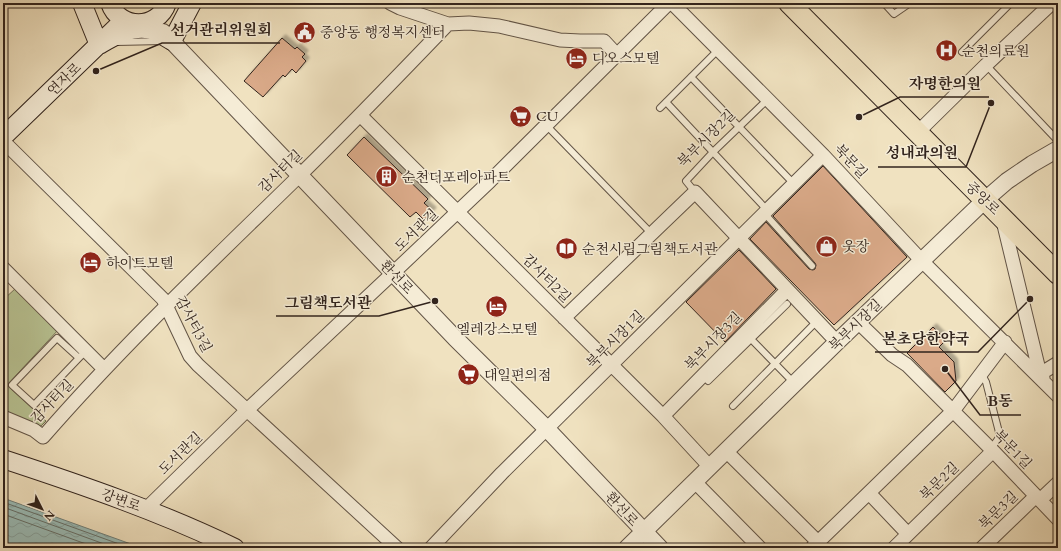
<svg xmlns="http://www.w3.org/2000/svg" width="1061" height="551" viewBox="0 0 1061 551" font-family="Cardo,'Noto Serif KR',serif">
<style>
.green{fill:#b8c393;stroke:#757458}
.water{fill:url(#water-waves);stroke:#71807a}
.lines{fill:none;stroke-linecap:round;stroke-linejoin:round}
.shore{stroke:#66706a;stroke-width:1}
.building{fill:#daaa89;stroke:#32241d;filter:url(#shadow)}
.service-casing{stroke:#625446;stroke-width:8}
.minor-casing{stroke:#625446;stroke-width:15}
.tertiary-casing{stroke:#625446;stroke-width:18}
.secondary-casing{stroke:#32241d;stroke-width:20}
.primary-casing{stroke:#32241d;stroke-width:22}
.service{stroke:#f5ecd6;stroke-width:6}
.minor{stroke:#f5ecd6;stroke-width:13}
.tertiary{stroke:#f5ecd6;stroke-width:16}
.secondary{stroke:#f5ecd6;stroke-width:18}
.primary{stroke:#f0e2c0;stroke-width:20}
.labels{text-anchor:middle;stroke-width:3;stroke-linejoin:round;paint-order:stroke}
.poi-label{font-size:14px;fill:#32241d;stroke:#f5ecd6;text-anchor:start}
.street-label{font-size:14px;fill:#32241d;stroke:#f5ecd6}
.leader{fill:none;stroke:#32241d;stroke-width:1.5}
.callout-dot{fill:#32241d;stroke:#f5ecd6;stroke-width:1.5}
.callout-label{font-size:15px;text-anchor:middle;font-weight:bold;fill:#32241d;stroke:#f5ecd6;stroke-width:3;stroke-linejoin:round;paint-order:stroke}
</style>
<defs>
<pattern id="water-waves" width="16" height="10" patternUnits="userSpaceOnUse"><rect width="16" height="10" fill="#9bbdb8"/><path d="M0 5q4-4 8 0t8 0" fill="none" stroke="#86a29e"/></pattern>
<filter id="shadow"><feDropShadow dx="3.5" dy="-3.5" stdDeviation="1" flood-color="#0004"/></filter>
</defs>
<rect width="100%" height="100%" fill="#f0e2c0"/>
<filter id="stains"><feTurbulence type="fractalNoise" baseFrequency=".005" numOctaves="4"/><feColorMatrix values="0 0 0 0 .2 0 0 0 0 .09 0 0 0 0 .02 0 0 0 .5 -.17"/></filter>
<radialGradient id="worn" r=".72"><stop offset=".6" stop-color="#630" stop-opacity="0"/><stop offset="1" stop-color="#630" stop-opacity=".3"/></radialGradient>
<path class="green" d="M 16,288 L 59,329 L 7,385 L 46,421 L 41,426 L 3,412 L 3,300 Z"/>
<path class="water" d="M 3,498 L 142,548 L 3,548 Z"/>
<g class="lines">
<path class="shore" d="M 3,502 L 130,548
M 3,507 L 115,548
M 3,514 L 97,548"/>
</g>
<path class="building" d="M 282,38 L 295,49 L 297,47 L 305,54 L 302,57 L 306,61 L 296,73 L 292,69 L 285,77 L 283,75 L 263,97 L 244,81 Z
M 364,137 L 428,199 L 424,203 L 433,211 L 424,220 L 416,212 L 410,217 L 347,155 Z
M 823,166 L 907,257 L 834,325 L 750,239 L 766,222 L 809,269 L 813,270 L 815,269 L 816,265 L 815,263 L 773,216 Z
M 739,250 L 776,289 L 725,342 L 686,302 Z
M 933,327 L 946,340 L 939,347 L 954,362 L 956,381 L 945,392 L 907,353 Z"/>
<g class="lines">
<defs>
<path id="service" d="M 539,3 L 593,3
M 884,3 L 894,14 L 910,3
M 116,42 L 163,41
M 962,52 L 1008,6 L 1005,3
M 986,65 L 1058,141
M 691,77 L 795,185
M 666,102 L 768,211
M 660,108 L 719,49
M 546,125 L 651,233
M 695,192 L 686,181 L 713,152 L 768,99
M 765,214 L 812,266
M 751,339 L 794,383
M 79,358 L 57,338 L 12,385 L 34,405 L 79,358 L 86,351
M 981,373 L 986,382 L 1000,436 L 991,449
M 708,381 L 787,304
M 733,406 L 817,321"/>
<path id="minor" d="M 390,3 L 400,8 L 448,24 L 469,23 L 499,26 L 560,40 L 580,41 L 604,41 L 617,55
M 672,3 L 823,155 L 922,261 L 1058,396
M 360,115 L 663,416 L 710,467
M 918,132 L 986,65 L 1052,3
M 3,141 L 163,299 L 190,356 L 198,365 L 397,548
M 1003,221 L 1040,374 L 1043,378
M 3,268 L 104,369
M 564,318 L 695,192 L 837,342
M 858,322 L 892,355 L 907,365 L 993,451 L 1058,519
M 1040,374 L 1058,363
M 663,416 L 787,290
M 3,417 L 34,430 L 43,437 C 123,345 212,261 300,175 C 350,126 399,75 448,24
M 726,451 L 818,542
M 695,482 L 760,548
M 869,493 L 908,534
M 1040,500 L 1058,483
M 146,509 L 246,411 L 393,273 L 490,181 L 669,3
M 431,548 L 502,473 L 823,155
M 812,548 L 953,411 L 1005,342
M 894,548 L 993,451
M 982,548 L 1036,496"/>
<path id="tertiary" d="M 163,32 L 455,338 L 547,429 L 660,548
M 627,548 L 837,342 L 985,200 L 1007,181 L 1032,164 L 1058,149"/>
<path id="secondary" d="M 82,3 L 99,45 C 113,37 129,27 146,29 C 154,29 165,37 172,41 L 192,3
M 110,3 C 119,30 158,30 167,3
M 3,137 L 124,20
M 3,459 C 82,485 161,512 235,548"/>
<path id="primary" d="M 789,3 L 1058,274"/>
</defs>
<use href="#service" class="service-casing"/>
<use href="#minor" class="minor-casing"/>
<use href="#tertiary" class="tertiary-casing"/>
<use href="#secondary" class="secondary-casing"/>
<use href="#primary" class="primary-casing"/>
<use href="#service" class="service"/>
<use href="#minor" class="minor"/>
<use href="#tertiary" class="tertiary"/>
<use href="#secondary" class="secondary"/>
<use href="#primary" class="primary"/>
</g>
<defs>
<symbol id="civic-disc" viewBox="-11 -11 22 22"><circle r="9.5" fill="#8f2418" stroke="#f5ecd6"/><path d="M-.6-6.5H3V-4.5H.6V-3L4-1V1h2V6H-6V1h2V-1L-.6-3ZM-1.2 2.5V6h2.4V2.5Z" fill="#fff"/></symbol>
<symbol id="hospital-disc" viewBox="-11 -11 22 22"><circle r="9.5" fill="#8f2418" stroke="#f5ecd6"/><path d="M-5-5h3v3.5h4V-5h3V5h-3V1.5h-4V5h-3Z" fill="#fff"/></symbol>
<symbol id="hotel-disc" viewBox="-11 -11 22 22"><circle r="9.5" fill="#8f2418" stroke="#f5ecd6"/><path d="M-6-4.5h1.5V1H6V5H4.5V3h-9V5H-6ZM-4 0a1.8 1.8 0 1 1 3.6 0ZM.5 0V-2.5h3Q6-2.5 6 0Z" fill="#fff"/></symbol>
<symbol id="supermarket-disc" viewBox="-11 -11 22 22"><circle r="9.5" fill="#8f2418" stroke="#f5ecd6"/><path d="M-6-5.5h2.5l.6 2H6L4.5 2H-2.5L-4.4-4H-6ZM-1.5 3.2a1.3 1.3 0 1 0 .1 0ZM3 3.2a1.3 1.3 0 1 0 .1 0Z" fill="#fff"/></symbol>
<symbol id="building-disc" viewBox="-11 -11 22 22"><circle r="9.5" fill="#8f2418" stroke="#f5ecd6"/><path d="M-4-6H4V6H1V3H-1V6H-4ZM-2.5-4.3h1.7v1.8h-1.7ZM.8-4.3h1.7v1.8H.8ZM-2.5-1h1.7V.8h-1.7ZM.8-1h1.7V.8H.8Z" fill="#fff"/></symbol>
<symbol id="shop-disc" viewBox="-11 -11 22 22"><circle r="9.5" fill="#8f2418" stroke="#f5ecd6"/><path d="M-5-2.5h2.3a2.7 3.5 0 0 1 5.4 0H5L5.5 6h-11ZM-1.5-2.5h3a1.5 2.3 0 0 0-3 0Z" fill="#fff"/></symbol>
<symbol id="library-disc" viewBox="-11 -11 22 22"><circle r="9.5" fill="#8f2418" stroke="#f5ecd6"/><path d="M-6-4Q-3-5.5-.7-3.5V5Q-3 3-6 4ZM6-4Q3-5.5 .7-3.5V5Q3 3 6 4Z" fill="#fff"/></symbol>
</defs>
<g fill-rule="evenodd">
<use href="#civic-disc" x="292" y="20" width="25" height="25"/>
<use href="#hospital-disc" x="934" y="38" width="25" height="25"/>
<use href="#hotel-disc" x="564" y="46" width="25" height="25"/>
<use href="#supermarket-disc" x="508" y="104" width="25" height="25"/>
<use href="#building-disc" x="374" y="164" width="25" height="25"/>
<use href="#shop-disc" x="814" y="234" width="25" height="25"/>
<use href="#library-disc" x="554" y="236" width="25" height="25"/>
<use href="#hotel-disc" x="78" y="250" width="25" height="25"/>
<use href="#hotel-disc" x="484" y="294" width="25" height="25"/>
<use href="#supermarket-disc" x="456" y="362" width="25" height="25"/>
</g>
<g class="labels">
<g class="poi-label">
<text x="320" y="37">중앙동 행정복지센터</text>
<text x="962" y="56">순천의료원</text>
<text x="592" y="63">디오스모텔</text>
<text x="536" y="121">CU</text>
<text x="402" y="182">순천더포레아파트</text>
<text x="842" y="251">웃장</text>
<text x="582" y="254">순천시립그림책도서관</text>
<text x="106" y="268">하이트모텔</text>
<text x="497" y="334" text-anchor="middle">엘레강스모텔</text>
<text x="484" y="380">대일편의점</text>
</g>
<g class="street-label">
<text transform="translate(64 79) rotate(-44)" y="5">연자로</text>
<text transform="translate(706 138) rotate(-45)" y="5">북부시장2길</text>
<text transform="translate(851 161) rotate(47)" y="5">북문길</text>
<text transform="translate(280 171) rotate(-44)" y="5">감사터길</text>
<text transform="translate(983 198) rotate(44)" y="5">중앙로</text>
<text transform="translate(416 230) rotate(-44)" y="5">도서관길</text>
<text transform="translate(397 277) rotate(46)" y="5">환선로</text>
<text transform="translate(547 278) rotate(45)" y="5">감사터2길</text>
<text transform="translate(194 324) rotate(62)" y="5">감사터3길</text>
<text transform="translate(855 325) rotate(-44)" y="5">북부시장길</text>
<text transform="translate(615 339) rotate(-45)" y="5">북부시장1길</text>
<text transform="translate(713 341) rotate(-46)" y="5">북부시장3길</text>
<text transform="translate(52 401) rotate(-46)" y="5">감사터길</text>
<text transform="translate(1013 449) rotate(46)" y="5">북문1길</text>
<text transform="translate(180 453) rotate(-44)" y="5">도서관길</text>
<text transform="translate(939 481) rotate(-44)" y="5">북문2길</text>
<text transform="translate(121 500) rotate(20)" y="5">강변로</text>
<text transform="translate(622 509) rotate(47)" y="5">환선로</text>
<text transform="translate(998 510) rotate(-44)" y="5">북문3길</text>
</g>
</g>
<path class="leader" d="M96 71L162 43H280M859 117L900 97H989M991 103L966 167H878M435 301L379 316H276M1030 299L978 352H875M945 369L980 415H1021"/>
<g class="callout-dot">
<circle cx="96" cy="71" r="4"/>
<circle cx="859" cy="117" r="4"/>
<circle cx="991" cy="103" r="4"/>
<circle cx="435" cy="301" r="4"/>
<circle cx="1030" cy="299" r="4"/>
<circle cx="945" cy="369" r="4"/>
</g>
<g class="callout-label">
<text x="221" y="35">선거관리위원회</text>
<text x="945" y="89">자명한의원</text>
<text x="922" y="158">성내과의원</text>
<text x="328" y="308">그림책도서관</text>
<text x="926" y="344">본초당한약국</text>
<text x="1000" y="406">B동</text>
</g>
<rect width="1061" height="551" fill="none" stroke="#f0e2c0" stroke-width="16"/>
<rect x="4" y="4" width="1053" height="543" fill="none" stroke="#32241d" stroke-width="2"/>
<rect x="8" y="8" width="1045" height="535" fill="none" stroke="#32241d"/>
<g transform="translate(42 509) rotate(132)" stroke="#f5ecd6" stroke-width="3" paint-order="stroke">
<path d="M0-3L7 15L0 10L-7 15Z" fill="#32241d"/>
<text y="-6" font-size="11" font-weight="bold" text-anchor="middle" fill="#32241d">N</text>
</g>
<rect width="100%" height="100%" filter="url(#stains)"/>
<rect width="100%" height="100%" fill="url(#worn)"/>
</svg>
